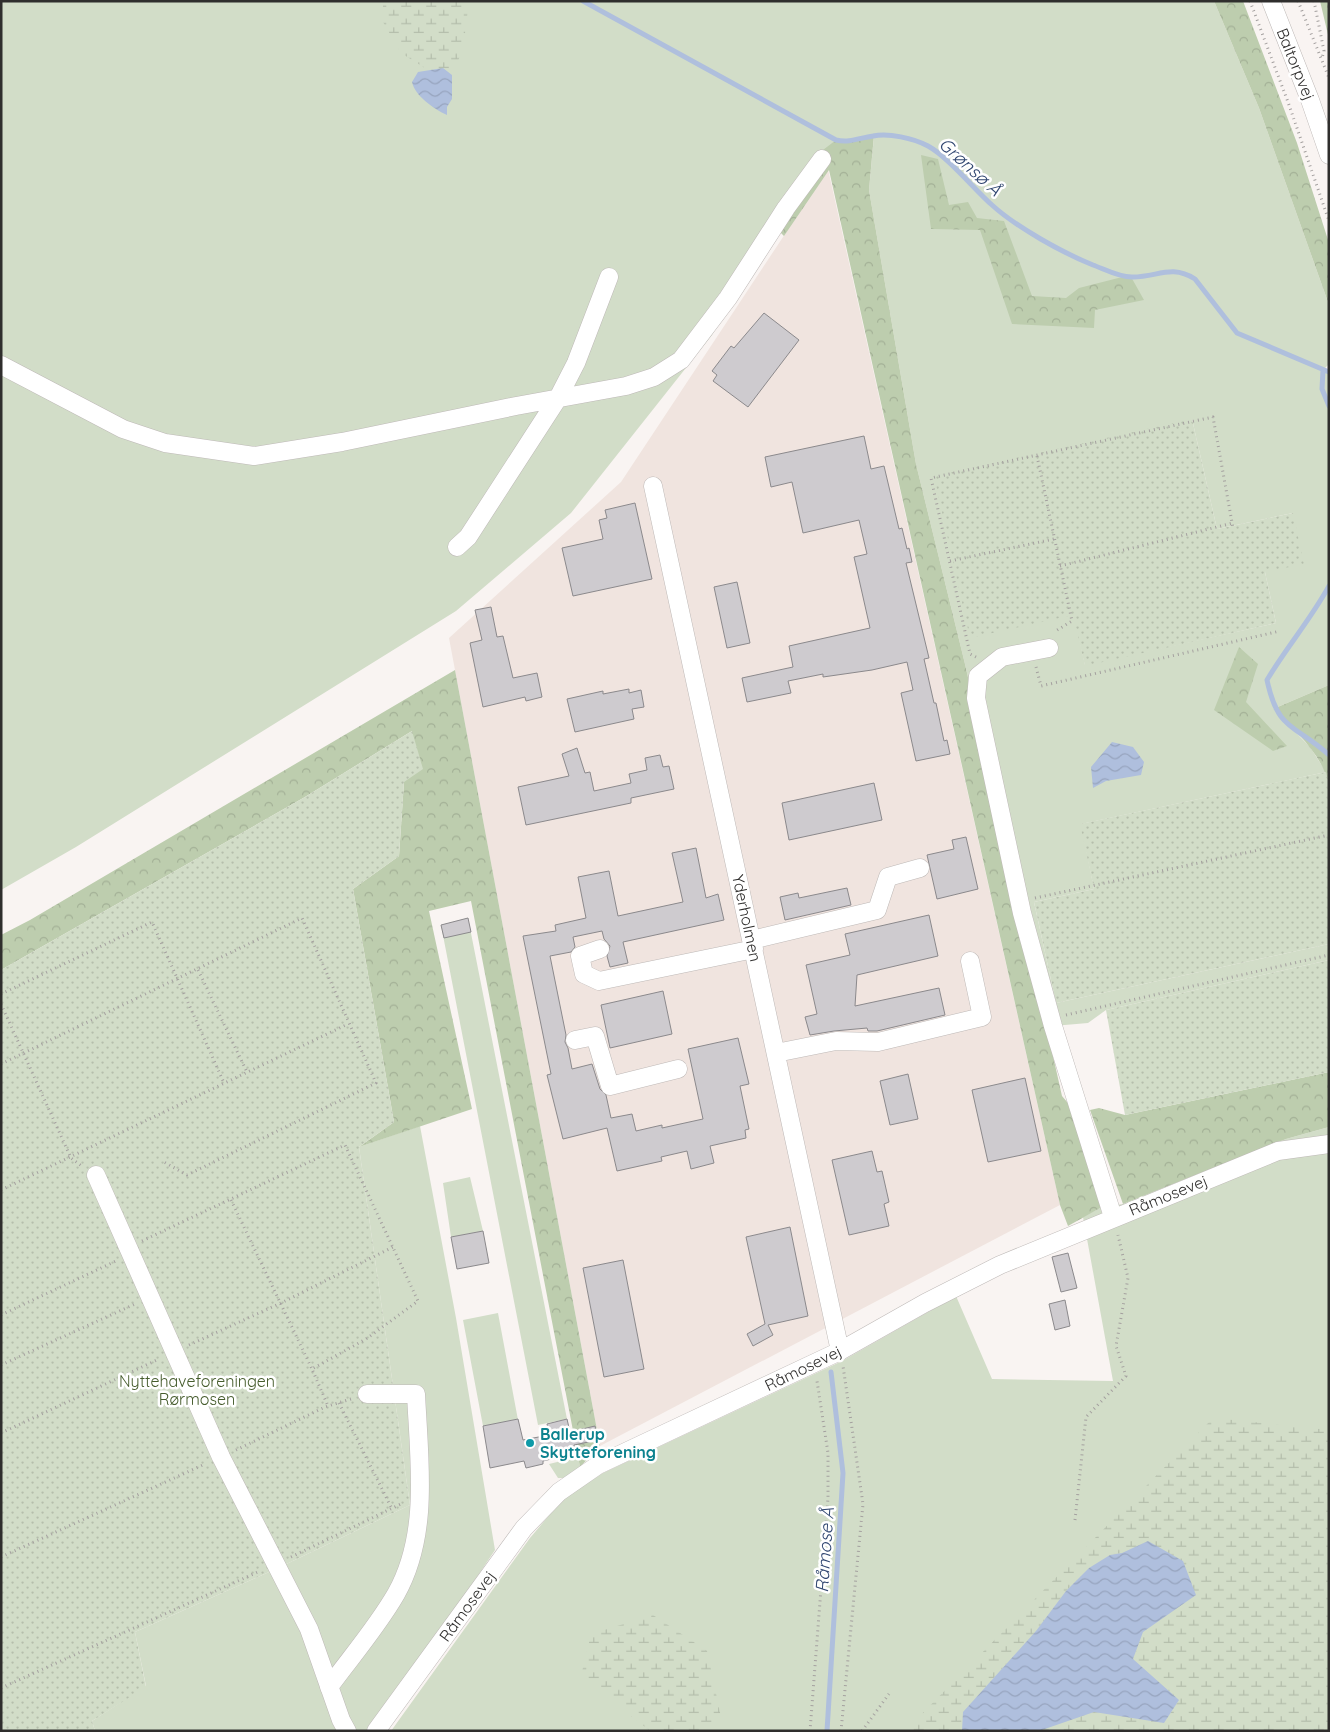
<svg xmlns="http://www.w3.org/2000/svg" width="1330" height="1732" viewBox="0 0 1330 1732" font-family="Quicksand,sans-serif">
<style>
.built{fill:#f0e4df}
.grass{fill:#d2ddc8;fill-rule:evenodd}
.forest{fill:url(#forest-crowns)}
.wetland{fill:url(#wetland-marsh)}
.garden{fill:url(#garden-dots)}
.water{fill:url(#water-waves)}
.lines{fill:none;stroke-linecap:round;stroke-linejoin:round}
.stream{stroke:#afbfdd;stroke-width:5}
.building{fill:#cecbcf;stroke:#8b898c}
.minor-casing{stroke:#beb9b7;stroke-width:19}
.path{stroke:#a4a09f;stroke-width:3;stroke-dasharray:1 4;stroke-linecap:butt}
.minor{stroke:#fff;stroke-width:18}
.culture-dot{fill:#0f9aa8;stroke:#fff;stroke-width:2}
.labels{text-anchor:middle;stroke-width:5;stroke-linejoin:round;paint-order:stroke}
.street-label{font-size:16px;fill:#2f2e2d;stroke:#fff}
.park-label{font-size:16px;fill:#465c2d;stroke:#fff}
.culture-label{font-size:16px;font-weight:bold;fill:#0d838f;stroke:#fff;text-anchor:start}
.water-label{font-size:18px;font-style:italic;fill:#314771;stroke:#fff}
</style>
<defs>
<pattern id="forest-crowns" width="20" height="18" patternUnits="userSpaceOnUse" patternTransform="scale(1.25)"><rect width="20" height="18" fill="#bdcdae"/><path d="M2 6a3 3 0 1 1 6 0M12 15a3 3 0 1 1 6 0" fill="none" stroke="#a3b096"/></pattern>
<pattern id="wetland-marsh" width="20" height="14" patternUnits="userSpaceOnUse" patternTransform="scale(1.25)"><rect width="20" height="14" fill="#d2ddc8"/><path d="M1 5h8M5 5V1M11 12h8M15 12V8" fill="none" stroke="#b5beac"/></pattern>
<pattern id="garden-dots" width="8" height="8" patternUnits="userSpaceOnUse" patternTransform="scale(1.25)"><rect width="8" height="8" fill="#d2ddc8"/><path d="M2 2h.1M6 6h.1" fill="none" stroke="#b5beac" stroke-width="1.8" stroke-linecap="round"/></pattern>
<pattern id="water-waves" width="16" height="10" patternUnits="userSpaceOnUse" patternTransform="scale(1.25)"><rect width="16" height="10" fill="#afbfdd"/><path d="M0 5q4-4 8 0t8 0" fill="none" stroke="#97a4be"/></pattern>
</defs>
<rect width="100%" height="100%" fill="#f9f4f2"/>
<path class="built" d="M 828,169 L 1060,1205 L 600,1446 L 449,638 L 621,482 Z"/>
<path class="grass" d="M 1,1 L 1214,1 L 1259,108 L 1329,305 L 1329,364 L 1324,369 L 1329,369 L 1329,685 L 1273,709 L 1310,747 L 1326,772 L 1081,824 L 1094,889 L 1034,902 L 1056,1003 L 1329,944 L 1329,960 L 1106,1010 L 1088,1023 L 1053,1026 L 1045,1023 L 965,664 L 916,464 L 869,190 L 874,136 L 847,142 L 836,140 L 773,225 L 712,335 L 571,513 L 456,611 L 76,847 L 1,890 ZM 1192,419 L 1217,529 L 1293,513 L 1265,572 L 1276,623 L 1085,665 L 1074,615 Z
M 468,918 L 567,1419 L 538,1425 L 441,925 Z
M 420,1126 L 456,1318 L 495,1550 L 374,1731 L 95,1731 L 92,1721 L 146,1686 L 135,1632 L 278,1568 L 410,1505 L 359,1147 Z
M 1329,1127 L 1329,1731 L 391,1731 L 530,1538 L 562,1500 L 603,1473 L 842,1361 L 956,1296 L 992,1379 L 1113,1381 L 1083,1217 L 1102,1207 L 1123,1204 L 1286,1139 Z
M 470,1177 L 483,1231 L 451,1237 L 443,1183 Z
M 498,1313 L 518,1420 L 483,1426 L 463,1320 Z
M 578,1457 L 580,1467 L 565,1478 L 558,1478 L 549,1464 Z"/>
<path class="forest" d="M 1214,1 L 1243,1 L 1297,143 L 1329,243 L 1329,305 L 1259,108 Z
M 1320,1 L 1329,1 L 1329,39 Z
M 874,135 L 869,190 L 916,464 L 965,664 L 1062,1096 L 1083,1121 L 1102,1207 L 1068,1226 L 1060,1205 L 829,170 L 784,236 L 773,225 L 823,150 L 836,140 L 847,142 Z
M 921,155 L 938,159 L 949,205 L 968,202 L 977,218 L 1004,221 L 1032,296 L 1066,298 L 1079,288 L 1130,275 L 1144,300 L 1095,310 L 1094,328 L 1012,324 L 980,230 L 931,229 Z
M 1239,647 L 1258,664 L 1246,702 L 1287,746 L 1273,751 L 1214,710 Z
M 455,670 L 600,1446 L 580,1467 L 471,901 L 429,911 L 472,1109 L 359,1147 L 394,1122 L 353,889 L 399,856 L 404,782 L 412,731 L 305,797 L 1,970 L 1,935 L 30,920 Z
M 1329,685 L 1329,786 C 1322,753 1296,732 1273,709 Z
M 1329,1072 L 1329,1127 L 1286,1139 L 1123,1204 L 1090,1110 L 1099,1108 L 1125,1115 Z"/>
<path class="wetland" d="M 383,1 L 469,1 L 463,49 L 452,75 L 443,68 L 428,70 L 401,53 L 383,22 Z
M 1213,1418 L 1329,1430 L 1329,1731 L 1039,1731 L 1094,1712 L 1164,1723 L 1179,1700 L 1133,1659 L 1143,1632 L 1196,1595 L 1148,1541 L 1122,1553 L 1110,1555 L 1089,1568 L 1066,1591 L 1036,1631 L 963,1712 L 962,1731 L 905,1731 Z
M 653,1615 L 707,1651 L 721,1717 L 707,1731 L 650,1731 L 581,1676 L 591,1634 Z"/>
<path class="garden" d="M 1192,419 L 1217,529 L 1293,513 L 1304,564 L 1265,572 L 1276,623 L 1085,666 L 1073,615 L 970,638 L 934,476 Z
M 412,731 L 423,769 L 404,782 L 399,856 L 353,889 L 394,1122 L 359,1147 L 410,1505 L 278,1568 L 135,1632 L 146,1687 L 92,1721 L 95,1731 L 1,1731 L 1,970 L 305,797 Z
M 1326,772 L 1329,786 L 1329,944 L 1056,1003 L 1034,902 L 1094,889 L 1080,824 Z
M 1329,960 L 1329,1072 L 1125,1115 L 1106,1010 Z"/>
<path class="water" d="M 443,68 L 452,75 L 452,99 L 447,107 L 447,115 C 434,109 415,96 412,82 L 418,72 Z
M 1112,742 L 1133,747 L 1144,762 L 1141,775 L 1106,781 L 1093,788 L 1091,767 Z
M 1148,1541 L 1183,1561 L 1196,1595 L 1143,1632 L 1133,1659 L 1179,1700 L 1164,1723 L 1094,1712 L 1039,1731 L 962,1731 L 963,1712 L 1036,1631 L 1066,1591 L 1089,1568 L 1110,1555 L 1122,1553 Z"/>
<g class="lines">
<path class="stream" d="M 583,1 L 836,140 C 850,143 859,138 873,136 C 889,133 913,138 928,146 C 948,157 974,189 992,205 C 1016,227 1063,253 1093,265 C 1104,269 1121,278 1133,277 C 1158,277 1171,264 1195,279 L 1237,333 L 1329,372
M 1323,370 L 1322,389 L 1329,406
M 1329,586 C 1311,619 1286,648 1267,680 C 1278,732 1295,724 1329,755
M 827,1731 L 843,1473 L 831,1372"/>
</g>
<path class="building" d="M 764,313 L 799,340 L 748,407 L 713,381 L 717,375 L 712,371 L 731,346 L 734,348 Z
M 864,436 L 871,469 L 884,466 L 899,529 L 902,528 L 907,549 L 909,548 L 912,562 L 906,563 L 929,658 L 924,659 L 934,703 L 936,703 L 944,741 L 947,740 L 950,754 L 916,761 L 901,693 L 913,690 L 907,662 L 872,670 L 823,677 L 823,674 L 788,681 L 791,693 L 747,702 L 742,678 L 793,667 L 789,646 L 870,628 L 854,557 L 867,554 L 859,520 L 803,533 L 792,482 L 771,487 L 765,457 Z
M 635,503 L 652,579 L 573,596 L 562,548 L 603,539 L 599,520 L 607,518 L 605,510 Z
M 737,582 L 750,643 L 727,648 L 714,587 Z
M 491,607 L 497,637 L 503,636 L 513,678 L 537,673 L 542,697 L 526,701 L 525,697 L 483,707 L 470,643 L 482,640 L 475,610 Z
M 629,689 L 629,693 L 641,690 L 644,707 L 632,709 L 634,719 L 575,732 L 567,699 L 603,691 L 603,694 Z
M 577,748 L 584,770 L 585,773 L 590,772 L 594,791 L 631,783 L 629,774 L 647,770 L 645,758 L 660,755 L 663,767 L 669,766 L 674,789 L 631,798 L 631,803 L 526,825 L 518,787 L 569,776 L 562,754 Z
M 874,783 L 882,820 L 789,840 L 782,803 Z
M 966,837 L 978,889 L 937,899 L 927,855 L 954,849 L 952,840 Z
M 696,848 L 706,898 L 718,894 L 724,920 L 623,942 L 628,963 L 610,967 L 607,956 L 610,946 L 604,939 L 602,931 L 573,937 L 575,947 L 571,952 L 550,956 L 566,1035 L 565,1042 L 568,1048 L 572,1069 L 592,1064 L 600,1089 L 606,1095 L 611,1118 L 632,1114 L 636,1131 L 662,1125 L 662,1128 L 703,1119 L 688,1049 L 738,1038 L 749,1084 L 740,1086 L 749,1129 L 745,1130 L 746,1138 L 710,1146 L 714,1163 L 691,1169 L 687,1151 L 661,1157 L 662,1161 L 617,1171 L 607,1128 L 563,1139 L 547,1075 L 551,1074 L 523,936 L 556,931 L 555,925 L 586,918 L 578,877 L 609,871 L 618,916 L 683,902 L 672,853 Z
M 847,888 L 851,905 L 785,920 L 780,897 L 798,893 L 799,898 Z
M 929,915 L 938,956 L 857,975 L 855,1006 L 939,988 L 945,1015 L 877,1031 L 868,1031 L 867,1028 L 834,1031 L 810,1035 L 805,1017 L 817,1014 L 806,965 L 850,955 L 845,934 Z
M 468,918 L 471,932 L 444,938 L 441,925 Z
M 663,991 L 672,1034 L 610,1048 L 601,1005 Z
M 908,1074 L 918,1119 L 890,1125 L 880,1081 Z
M 1025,1078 L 1041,1151 L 988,1162 L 972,1090 Z
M 872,1151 L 877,1172 L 882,1171 L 889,1202 L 884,1204 L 889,1226 L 849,1235 L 832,1160 Z
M 790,1227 L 808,1316 L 768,1325 L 773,1335 L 753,1346 L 747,1334 L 765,1324 L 746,1237 Z
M 483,1231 L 489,1263 L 457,1269 L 451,1237 Z
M 1068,1253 L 1077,1288 L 1061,1292 L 1052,1257 Z
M 623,1260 L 644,1369 L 604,1377 L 583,1268 Z
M 1065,1300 L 1070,1326 L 1055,1330 L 1049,1304 Z
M 518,1419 L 523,1440 L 549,1435 L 547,1424 L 567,1419 L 570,1432 L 595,1426 L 598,1440 L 574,1445 L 575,1453 L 543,1461 L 543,1464 L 526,1468 L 524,1461 L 490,1468 L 483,1426 Z"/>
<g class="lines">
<defs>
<path id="minor" d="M 1271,1 L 1310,100 L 1329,155
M 1,365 L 123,429 L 165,443 L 254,456 L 342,442 L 516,406 L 626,386 L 654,377 L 681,360 L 728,298 L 786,208 L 822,159
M 653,486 L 840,1351
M 457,547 L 468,537 L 558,398 L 576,363 L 609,277
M 1049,648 L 1002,657 L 978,676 L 976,698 L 1022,913 L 1053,1026 L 1113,1217
M 752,940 L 877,910 L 888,877 L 920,868
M 600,949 L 580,956 L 584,974 L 599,981 L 754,949
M 575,1040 L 595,1036 L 610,1086 L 678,1069
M 776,1053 L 836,1041 L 878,1042 L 982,1017 L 970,961
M 96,1175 L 221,1457 L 309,1629 L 341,1720 L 347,1731
M 329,1687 C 351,1657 377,1627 396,1594 C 430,1534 419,1460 416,1394 L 367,1394
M 376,1731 L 524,1528 L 559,1492 L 598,1465 L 840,1351 L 925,1303 L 1000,1265 L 1278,1151 L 1329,1144"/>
</defs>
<use href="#minor" class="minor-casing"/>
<path class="path" d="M 1250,1 L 1288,102 L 1329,221
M 1298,1 L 1329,78
M 1314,1 L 1324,51 L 1322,58
M 1037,456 L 1072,621 L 1054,632
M 950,561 L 1054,539
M 1060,566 L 1233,523
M 976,657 L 970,654 L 931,478 L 1213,417 L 1233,528
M 1036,667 L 1041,686 L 1280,631
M 1035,898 L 1329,835
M 198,970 L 247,1072
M 1,994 L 152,922 L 224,1083
M 1,1004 L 71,1158 L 83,1167
M 1066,1015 L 1329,955
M 1,1064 L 302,918 L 376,1083 L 187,1175 L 164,1162
M 1,1190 L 348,1024
M 231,1200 L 312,1369
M 142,1241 L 345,1145 L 418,1301 L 366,1339 L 312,1369 L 328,1406
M 1,1315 L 116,1261
M 189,1345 L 281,1303 L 393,1247
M 1,1365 L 135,1304
M 339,1403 L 392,1509
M 1,1433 L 159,1359
M 236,1450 L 325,1407 L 351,1399
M 1075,1520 L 1086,1417 L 1126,1376 L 1116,1346 L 1128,1278 L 1118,1235
M 1,1557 L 205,1464
M 291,1557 L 403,1503
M 1,1688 L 260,1571
M 810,1731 L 828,1498 L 828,1453 L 817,1381
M 841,1731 L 863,1504 L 843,1366
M 862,1731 L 889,1694"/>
<use href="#minor" class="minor"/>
</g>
<circle class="culture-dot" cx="530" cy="1443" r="5"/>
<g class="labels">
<g class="street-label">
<text transform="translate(1296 64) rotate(68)" y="6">Baltorpvej</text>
<text transform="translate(747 918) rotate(78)" y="6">Yderholmen</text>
<text transform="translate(1168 1195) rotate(-22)" y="6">Råmosevej</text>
<text transform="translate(803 1368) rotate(-26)" y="6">Råmosevej</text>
<text transform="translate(467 1606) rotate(-54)" y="6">Råmosevej</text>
</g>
<g class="park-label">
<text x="197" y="1387">Nyttehaveforeningen<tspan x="197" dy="18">Rørmosen</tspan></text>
</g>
<g class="culture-label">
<text x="540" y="1440">Ballerup<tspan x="540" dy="18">Skytteforening</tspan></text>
</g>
<g class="water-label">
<text transform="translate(970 167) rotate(42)" y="6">Grønsø Å</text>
<text transform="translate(825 1550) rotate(-86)" y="6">Råmose Å</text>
</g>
</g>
<rect width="1330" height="1732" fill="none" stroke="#2f2e2d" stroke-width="5"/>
</svg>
